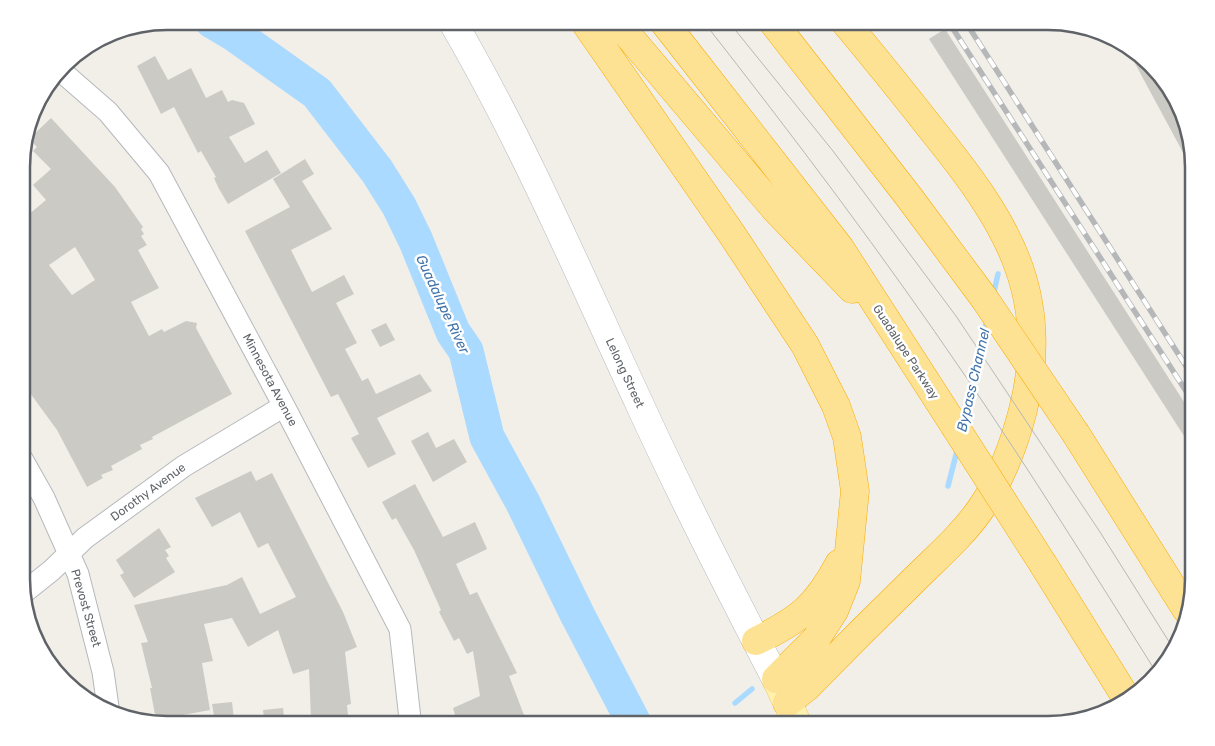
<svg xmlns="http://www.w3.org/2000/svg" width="1215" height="746" viewBox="0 0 1215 746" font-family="Rubik,sans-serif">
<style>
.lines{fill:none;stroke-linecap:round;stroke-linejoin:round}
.stream{stroke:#aadaff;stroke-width:5.5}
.river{stroke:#aadaff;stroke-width:35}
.building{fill:#cccac5;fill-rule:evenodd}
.street-casing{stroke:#b5b8bc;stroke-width:23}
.secondary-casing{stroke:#b6babf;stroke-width:29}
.primary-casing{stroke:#f2c960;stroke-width:29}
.highway-casing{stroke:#f9ab00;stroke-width:29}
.street{stroke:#fff;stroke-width:21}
.secondary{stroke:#fff;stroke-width:28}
.primary{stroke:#fff2af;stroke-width:28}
.highway{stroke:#fde293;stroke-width:28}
.tram{stroke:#b6b7b8;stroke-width:1}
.rail-casing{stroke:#b6b7b8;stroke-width:5.5}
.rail{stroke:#fff;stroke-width:4;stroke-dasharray:11;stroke-linecap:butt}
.highway-bridge-casing{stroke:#f9ab00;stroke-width:29;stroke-linecap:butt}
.highway-bridge{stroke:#fde293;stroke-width:28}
.labels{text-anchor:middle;stroke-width:5;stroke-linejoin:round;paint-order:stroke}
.street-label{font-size:12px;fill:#5f6368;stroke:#fff}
.water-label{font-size:14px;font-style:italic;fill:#4174aa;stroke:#fff}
.rim{fill:none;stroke:#5f6368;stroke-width:2.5}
</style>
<rect width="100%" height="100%" fill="#f1efe8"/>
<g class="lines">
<path class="stream" d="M 993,296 L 998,274
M 963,423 L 987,320
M 948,486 L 958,447
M 735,703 L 752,689"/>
<path class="river" d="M 212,21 L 234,34 L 317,93 L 377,171 L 399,206 L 416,241 L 453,332 L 466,351 L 487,437 L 523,503 L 578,616 L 635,725"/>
</g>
<path class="building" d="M 945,29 L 1193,416 L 1193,450 L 929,39 Z
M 1135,53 L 1174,94 L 1193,155 L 1186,158 L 1131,56 Z
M 155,56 L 168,80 L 191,68 L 206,98 L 222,90 L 228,102 L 232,100 L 244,103 L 255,124 L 229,137 L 245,163 L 267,150 L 281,173 L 228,204 L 219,189 L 214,178 L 216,177 L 201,151 L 198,153 L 174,107 L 161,114 L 137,66 Z
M 51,118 L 115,187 L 143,227 L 141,229 L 144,234 L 141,236 L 147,245 L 138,250 L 159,288 L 131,302 L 149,336 L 162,329 L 164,332 L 186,321 L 197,323 L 196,328 L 232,394 L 152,437 L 153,439 L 140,445 L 142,449 L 111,466 L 113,470 L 101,475 L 103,478 L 87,487 L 57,430 L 22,382 L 22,220 L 46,200 L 33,185 L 51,169 L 33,151 L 37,147 L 29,139 ZM 75,247 L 95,280 L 72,295 L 49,265 Z
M 305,159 L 314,174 L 302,181 L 332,229 L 291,250 L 312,292 L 344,275 L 354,294 L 336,303 L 357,343 L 345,349 L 362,381 L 368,378 L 376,394 L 420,374 L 432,391 L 377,418 L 396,454 L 368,468 L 351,438 L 359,434 L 338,394 L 331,397 L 245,231 L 290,207 L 273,179 Z
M 386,323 L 395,340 L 380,347 L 371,330 Z
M 428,432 L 436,448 L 454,439 L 467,462 L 433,482 L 411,441 Z
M 251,471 L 256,481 L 272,473 L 343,612 L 357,647 L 345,652 L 351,704 L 347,705 L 348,716 L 311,719 L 309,669 L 293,674 L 278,630 L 248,647 L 232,618 L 204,624 L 213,661 L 202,663 L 210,710 L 156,720 L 150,688 L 152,688 L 141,643 L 148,642 L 134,605 L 227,585 L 242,577 L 260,614 L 296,597 L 268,543 L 258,548 L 240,512 L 212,527 L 195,498 Z
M 415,484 L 443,537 L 475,522 L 487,549 L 456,564 L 470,595 L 477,592 L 517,673 L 509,676 L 524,715 L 498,725 L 458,725 L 453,708 L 480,696 L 473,651 L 467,654 L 459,638 L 454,641 L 439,612 L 441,610 L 414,550 L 396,518 L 392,520 L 382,502 Z
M 159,528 L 171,547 L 165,550 L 169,556 L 166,558 L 175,572 L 134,598 L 120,575 L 124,573 L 116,560 Z
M 232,702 L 234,720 L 215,722 L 212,704 Z
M 283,708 L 285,725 L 265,725 L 263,710 Z"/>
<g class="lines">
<defs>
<path id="street" d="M 61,71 L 108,112 L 159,173 L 284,406 L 400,629 L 410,719 L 409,725
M 22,459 L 44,498 L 78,574 L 103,672 L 108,707
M 22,594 L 52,570 L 85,538 L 184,466 L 284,406"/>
<path id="secondary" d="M 452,21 C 524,144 580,276 640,405 C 682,497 729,589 776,679"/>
<path id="primary" d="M 777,681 L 798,725"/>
<path id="highway" d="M 584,21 L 731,233 L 805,345 L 836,406 L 847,437 L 855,491 L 846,581 L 834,611 L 816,639 L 776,679
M 616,21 L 775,209 L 852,289
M 663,21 L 840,248 L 954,425
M 772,21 L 909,197 L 984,298
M 1076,434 L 1186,609
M 1043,564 L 1127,699
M 756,641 C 799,620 816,607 839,564
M 787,703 L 807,687 C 842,651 877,616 913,581 C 937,557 963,535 982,507 C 1002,477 1014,445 1023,410 C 1053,292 1004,219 933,131 C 904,94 874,57 844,21"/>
</defs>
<use href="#street" class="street-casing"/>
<use href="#secondary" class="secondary-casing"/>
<use href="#primary" class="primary-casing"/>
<use href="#highway" class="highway-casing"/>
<use href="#street" class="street"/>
<use href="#secondary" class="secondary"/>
<use href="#primary" class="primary"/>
<use href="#highway" class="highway"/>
<path class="tram" d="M 703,21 C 794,137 883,255 966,377 C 1032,474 1094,573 1156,672
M 728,21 L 833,151 L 956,316 L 1100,532 L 1173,648"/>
<defs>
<path id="rail" d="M 948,21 L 1193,402
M 965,21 L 1193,377"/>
</defs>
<use href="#rail" class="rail-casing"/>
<use href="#rail" class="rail"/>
<defs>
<path id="highway-bridge" d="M 984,298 L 1076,434
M 954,425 L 1043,564"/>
</defs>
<use href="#highway-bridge" class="highway-bridge-casing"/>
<use href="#highway-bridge" class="highway-bridge"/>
</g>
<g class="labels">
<g class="street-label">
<text transform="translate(906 352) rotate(57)" y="4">Guadalupe Parkway</text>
<text transform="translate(625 373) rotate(65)" y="4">Lelong Street</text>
<text transform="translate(270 380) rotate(62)" y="4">Minnesota Avenue</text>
<text transform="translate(148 492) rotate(-36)" y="4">Dorothy Avenue</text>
<text transform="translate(86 608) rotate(74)" y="4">Prevost Street</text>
</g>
<g class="water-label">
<text transform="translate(443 304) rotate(65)" y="5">Guadalupe River</text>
<text transform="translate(973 380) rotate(-77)" y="5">Bypass Channel</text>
</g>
</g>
<path d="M0 0H1215V746H0ZM167 30H1048A137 137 0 0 1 1185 167V579A137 137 0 0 1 1048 716H167A137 137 0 0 1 30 579V167A137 137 0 0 1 167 30Z" fill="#fff" fill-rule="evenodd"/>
<path class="rim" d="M167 30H1048A137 137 0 0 1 1185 167V579A137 137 0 0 1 1048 716H167A137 137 0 0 1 30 579V167A137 137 0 0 1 167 30Z"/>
</svg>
